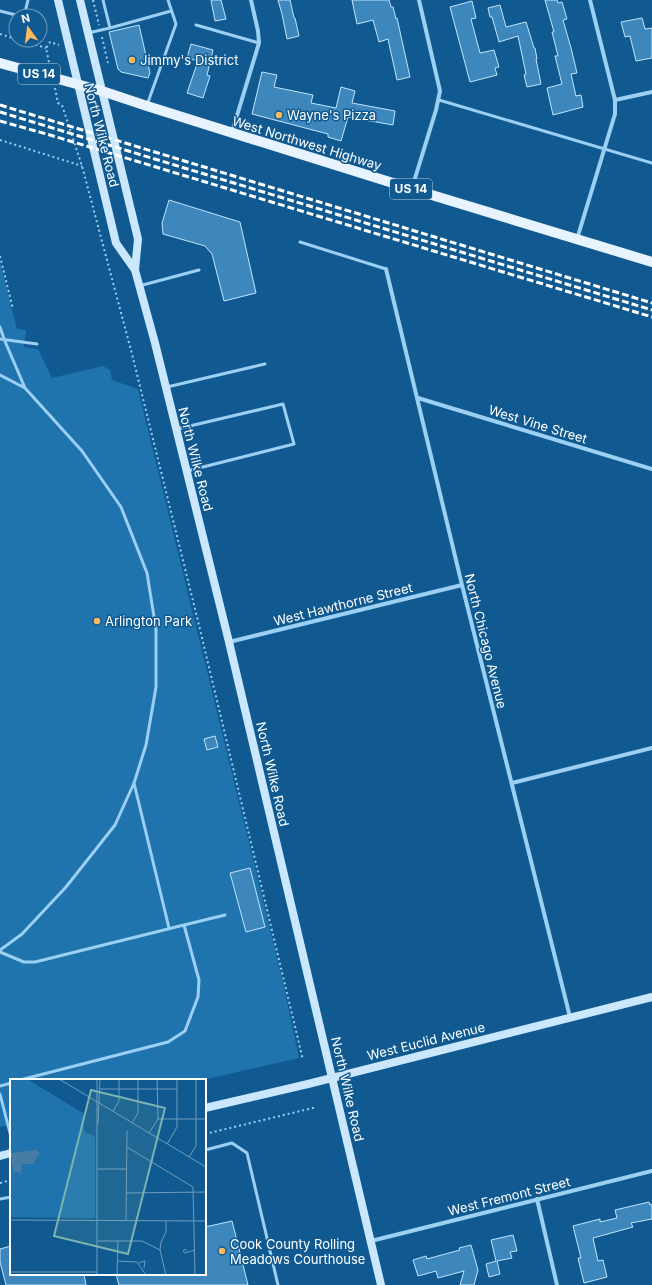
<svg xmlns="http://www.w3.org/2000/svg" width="652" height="1285" viewBox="0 0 652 1285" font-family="Inter,sans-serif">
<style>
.green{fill:#1f74ae}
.building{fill:#3d87bc;stroke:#c2e5fd}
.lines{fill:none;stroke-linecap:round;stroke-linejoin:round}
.path{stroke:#9bcff3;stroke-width:2;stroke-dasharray:2 3;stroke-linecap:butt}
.service{stroke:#9bcff3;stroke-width:3}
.minor{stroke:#9bcff3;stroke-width:4}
.secondary{stroke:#cae7fd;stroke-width:8}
.primary{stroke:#e7f4ff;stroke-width:10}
.rail{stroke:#fff;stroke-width:3;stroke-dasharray:7 3;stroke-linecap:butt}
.poi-dot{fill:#ffba5d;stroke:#105a91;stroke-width:1.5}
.labels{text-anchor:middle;stroke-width:3;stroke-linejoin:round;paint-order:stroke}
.shield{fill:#105a91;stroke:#b7cede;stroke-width:1}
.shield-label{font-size:12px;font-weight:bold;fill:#fff}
.poi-label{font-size:13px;fill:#fff;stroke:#105a91;text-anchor:start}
.street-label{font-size:13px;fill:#fff;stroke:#105a91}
.inset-road{fill:none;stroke:#709cbd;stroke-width:1}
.view{fill:#7bb4af;fill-opacity:0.15;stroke:#7bb4af;stroke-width:2}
.inset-edge{fill:none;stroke:#fff;stroke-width:2}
</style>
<rect width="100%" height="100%" fill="#105a91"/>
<path class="green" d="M 0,262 L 17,329 L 26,330 L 24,347 L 38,349 L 52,378 L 103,366 L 110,370 L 112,380 L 138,389 L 283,982 L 299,1058 L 202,1080 L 11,1080 L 11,1125 L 0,1127 Z"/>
<path class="building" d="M 211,0 L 221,0 L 226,19 L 215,21 Z
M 278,0 L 290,0 L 294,18 L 295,18 L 299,36 L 287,39 L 282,14 Z
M 352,0 L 389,0 L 391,7 L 393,7 L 396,19 L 397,18 L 410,77 L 397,80 L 388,39 L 379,42 L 373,20 L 357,24 Z
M 545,0 L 557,0 L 558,3 L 562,2 L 567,19 L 563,20 L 571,48 L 577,73 L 571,74 L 576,96 L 581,95 L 583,107 L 553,115 L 547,88 L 562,84 L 555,56 L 558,56 L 552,32 L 554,32 Z
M 472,1 L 476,18 L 471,19 L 480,53 L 494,50 L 499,67 L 495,68 L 497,75 L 470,82 L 450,7 Z
M 500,5 L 506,27 L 526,22 L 534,48 L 535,48 L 537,59 L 536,59 L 541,84 L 527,87 L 524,75 L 526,74 L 518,36 L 499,42 L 492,17 L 490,17 L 488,8 Z
M 642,18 L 645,29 L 652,28 L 652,58 L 636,61 L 630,36 L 625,37 L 621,22 Z
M 139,25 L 150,73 L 148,78 L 121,72 L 118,69 L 109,32 Z
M 191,44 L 213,50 L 207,75 L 210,76 L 203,98 L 187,93 L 198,61 L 187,58 Z
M 262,72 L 277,75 L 274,87 L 313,95 L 311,103 L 336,108 L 341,87 L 355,91 L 352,103 L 395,111 L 393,125 L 348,117 L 341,141 L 328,137 L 328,134 L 252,114 Z
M 169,200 L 240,222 L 256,293 L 224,301 L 212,254 L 205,246 L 163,234 L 162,223 Z
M 215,736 L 218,747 L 207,750 L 204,739 Z
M 250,868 L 265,927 L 246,932 L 230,873 Z
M 649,1202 L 650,1205 L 652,1204 L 652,1219 L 631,1223 L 633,1227 L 593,1238 L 598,1261 L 603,1260 L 607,1277 L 584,1283 L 578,1258 L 581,1258 L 573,1226 L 600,1219 L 600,1222 L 617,1218 L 615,1210 Z
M 232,1221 L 248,1285 L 119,1285 L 116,1274 L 205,1274 L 205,1227 Z
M 513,1235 L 517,1251 L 510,1252 L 512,1258 L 497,1261 L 500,1274 L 489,1277 L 486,1264 L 496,1261 L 491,1240 Z
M 471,1245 L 478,1270 L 474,1285 L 460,1285 L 464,1271 L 438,1278 L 436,1271 L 418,1276 L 413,1260 L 426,1256 L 427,1259 L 460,1250 L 459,1248 Z
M 11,1246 L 11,1274 L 84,1274 L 86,1285 L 6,1285 L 0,1262 L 0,1249 Z"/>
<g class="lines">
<path class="path" d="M 93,0 L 99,25
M 0,34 L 16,39
M 102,37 L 108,63
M 21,40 L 46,48
M 50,67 L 46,48 L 50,42 L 59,45
M 55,88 L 58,103 L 62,105 L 82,166 L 132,354 L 197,617 L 303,1060
M 0,140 L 82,166
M 0,256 L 13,309
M 205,1134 L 313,1108 L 313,1105
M 0,1183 L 11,1180"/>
<path class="service" d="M 103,0 L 110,28 L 171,11
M 0,11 L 20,16 L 25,12 L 28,0
M 196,25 L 259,43
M 88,33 L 110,28
M 439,100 L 652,163
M 147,105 L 176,24 L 168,0
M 300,242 L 386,269
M 139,286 L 199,270
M 0,327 L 4,339 L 25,388 L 82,451 L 121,507 L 147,573 L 156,629 L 156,687 L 146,745 L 134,783 L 115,825 L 66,887 L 22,934 L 0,950
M 0,339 L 37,344
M 0,375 L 25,388
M 167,387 L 265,364
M 177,429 L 283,404 L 294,444 L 187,471
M 134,783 L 169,928
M 0,952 L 24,962 L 35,962 L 184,925
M 20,1080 L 168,1042 L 185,1031 L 198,997 L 199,980 L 184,925 L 225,915
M 0,1086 L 11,1083
M 0,1094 L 11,1137
M 205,1150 L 232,1143 L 247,1153 L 278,1285
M 0,1199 L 11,1197"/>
<path class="minor" d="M 615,100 L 652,92
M 232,132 L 259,43 L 258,31 L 251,0
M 412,188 L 436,110 L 440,91 L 419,0
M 577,239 L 615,114 L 615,100 L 590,0
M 386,269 L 462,585 L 570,1017
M 418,398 L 652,469
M 229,642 L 462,585
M 512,783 L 652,748
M 537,1199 L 557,1285
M 371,1241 L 652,1171"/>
<path class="secondary" d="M 58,0 L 116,243 L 135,270
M 80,0 L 138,239 L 135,270 L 155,343 L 229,642 L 381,1285
M 205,1108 L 308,1084 L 652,997
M 0,1156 L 11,1153"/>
<path class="primary" d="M 0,63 L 102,91 L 147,106 L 412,189 L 652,262"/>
<path class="rail" d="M 0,105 L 652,303
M 0,112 L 652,310
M 0,121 L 50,135 L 652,317"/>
</g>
<g class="poi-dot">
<circle cx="132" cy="60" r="4"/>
<circle cx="279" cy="115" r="4"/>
<circle cx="97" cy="621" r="4"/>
<circle cx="222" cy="1251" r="4"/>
</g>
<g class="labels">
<g class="shield">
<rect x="18" y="64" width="42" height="20" rx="3"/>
<rect x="390" y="179" width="42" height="20" rx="3"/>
</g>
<g class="shield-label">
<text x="39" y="78">US 14</text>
<text x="411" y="193">US 14</text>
</g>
<g class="poi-label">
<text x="140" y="65">Jimmy's District</text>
<text x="287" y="120">Wayne's Pizza</text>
<text x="105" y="626">Arlington Park</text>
<text x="230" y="1249">Cook County Rolling<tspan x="230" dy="15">Meadows Courthouse</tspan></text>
</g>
<g class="street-label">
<text transform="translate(102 135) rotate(76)" y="5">North Wilke Road</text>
<text transform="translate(307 143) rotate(17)" y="5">West Northwest Highway</text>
<text transform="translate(538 424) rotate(17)" y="5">West Vine Street</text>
<text transform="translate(196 459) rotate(76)" y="5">North Wilke Road</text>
<text transform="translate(343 604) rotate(-14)" y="5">West Hawthorne Street</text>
<text transform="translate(486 641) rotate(76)" y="5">North Chicago Avenue</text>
<text transform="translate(273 774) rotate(77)" y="5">North Wilke Road</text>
<text transform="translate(426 1041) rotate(-14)" y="5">West Euclid Avenue</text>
<text transform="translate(348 1089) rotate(77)" y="5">North Wilke Road</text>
<text transform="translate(509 1196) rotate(-14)" y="5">West Fremont Street</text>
</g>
</g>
<g transform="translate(10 1079)">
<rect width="196" height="196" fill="#105a91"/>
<path d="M 0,0 L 17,0 L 73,34 L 74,51 L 76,55 L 82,55 L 85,59 L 85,139 L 0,138 Z" fill="#1f74ae"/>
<path d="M 27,71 L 30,74 L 23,85 L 12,85 L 11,97 L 9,93 L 4,93 L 0,74 Z" fill="#477ca4"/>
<path class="inset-road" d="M 49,0 L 196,88M 90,10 L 167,10M 103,32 L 109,22 L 109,0M 148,40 L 196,40M 122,44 L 128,34 L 128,0M 88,45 L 90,0M 139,54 L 148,40 L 147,0M 157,65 L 167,48 L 167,0M 117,68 L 183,108 L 185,196M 179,78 L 186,67 L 186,0M 88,90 L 116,90M 116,114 L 196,113M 0,141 L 196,142M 116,141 L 117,52M 156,142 L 156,153 L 151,163 L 150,171 L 156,196M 88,162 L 132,162 L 150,171M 177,172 L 175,170 L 173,172 L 175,174 L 185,171M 107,182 L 127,183 L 136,196M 129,184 L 135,182 L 134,189M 0,193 L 87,193M 87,196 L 87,0M 107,196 L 108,162"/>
<path class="view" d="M 81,11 L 155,29 L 118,175 L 44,157 Z"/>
<rect width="196" height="196" class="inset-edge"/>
</g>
<g transform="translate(28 28) rotate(346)"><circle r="19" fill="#105a91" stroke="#709cbd"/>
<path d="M0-3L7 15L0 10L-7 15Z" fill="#ffba5d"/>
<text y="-6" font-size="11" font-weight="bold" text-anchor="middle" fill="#ffffff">N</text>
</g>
</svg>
